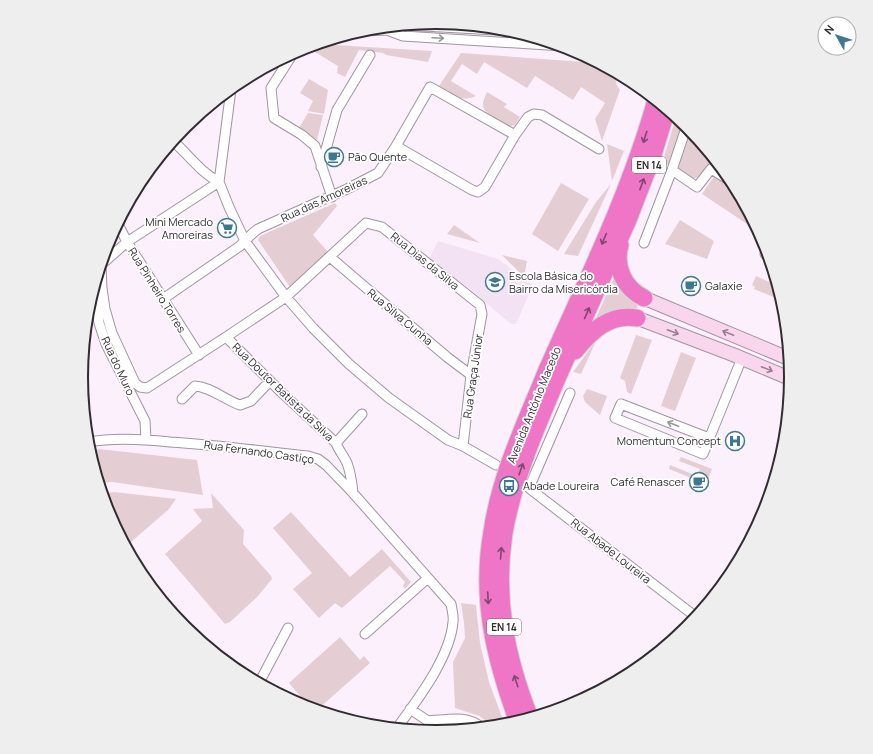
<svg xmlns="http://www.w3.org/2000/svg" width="873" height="754" viewBox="0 0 873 754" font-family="Manrope,sans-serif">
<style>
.built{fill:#f2e2f4}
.green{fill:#e5ced3}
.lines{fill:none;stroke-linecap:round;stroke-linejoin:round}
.street-casing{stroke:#9f95a0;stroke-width:11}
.secondary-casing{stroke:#9f95a0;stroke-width:15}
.highway-casing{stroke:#d6d5d6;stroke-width:19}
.street{stroke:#fff;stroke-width:9}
.secondary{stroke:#fad6ee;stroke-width:13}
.highway{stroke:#ef75c6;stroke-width:17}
.highway-bridge-casing{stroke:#d6d5d6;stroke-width:19;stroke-linecap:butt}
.highway-bridge{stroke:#ef75c6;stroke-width:17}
.oneway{stroke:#989698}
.oneway2{stroke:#7d496d}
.oneway3{stroke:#968190}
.labels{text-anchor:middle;stroke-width:3.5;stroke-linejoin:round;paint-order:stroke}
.shield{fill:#fff;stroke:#6f6b6f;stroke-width:1}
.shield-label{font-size:10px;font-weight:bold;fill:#312c31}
.poi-label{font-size:11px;fill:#312c31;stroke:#fff;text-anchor:start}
.street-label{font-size:11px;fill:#312c31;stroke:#fff}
.rim{fill:none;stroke:#312c31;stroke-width:2}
</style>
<rect width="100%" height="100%" fill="#fbf0fc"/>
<path class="built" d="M 438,241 L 498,259 L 533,285 L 516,324 L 511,324 L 470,289 L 429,259 Z"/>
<path class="green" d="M 319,44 L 432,51 L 428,62 L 386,55 L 383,53 L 359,50 L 345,77 L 337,73 L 338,66 L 315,52 L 305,51 L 307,47 Z
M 461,53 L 598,63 L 617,73 C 614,80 616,84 620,90 L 602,141 L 595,119 L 605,103 L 581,87 L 573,100 L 535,76 L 527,88 L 484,62 L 477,74 L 462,64 L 451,81 L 476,96 C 460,103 452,94 439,86 Z
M 309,79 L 328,90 L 324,114 L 308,111 L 313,101 L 300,93 Z
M 487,92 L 507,104 L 504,107 L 520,117 L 515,125 L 509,127 C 500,122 483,115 483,104 C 483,100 486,95 487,92 Z
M 308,113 L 323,115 L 317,140 L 299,128 Z
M 676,117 L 683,123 L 670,164 L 661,167 Z
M 690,129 L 728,176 L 710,164 L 699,177 L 691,179 L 678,169 L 677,163 Z
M 607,144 L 624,151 L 612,181 Z
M 715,175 L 737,189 L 755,224 L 753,228 L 702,194 Z
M 561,183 L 589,199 L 558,251 L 532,234 Z
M 611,184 L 578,256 L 564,254 L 596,202 Z
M 335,203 L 337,206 L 313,235 L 329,253 L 290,287 L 258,240 L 260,236 Z
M 680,220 L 714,241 L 707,259 L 665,244 Z
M 454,225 L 480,243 L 447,234 Z
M 502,255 L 527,261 L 524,277 Z
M 756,276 L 774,284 L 777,283 L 783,301 L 754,289 L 755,287 L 752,285 Z
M 614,277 L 623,293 L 638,305 L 635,312 L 611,313 L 596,318 Z
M 636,335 L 652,340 L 631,394 L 627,392 L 625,381 L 620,378 Z
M 597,339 L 581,374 L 573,372 Z
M 681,352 L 696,358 L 675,411 L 661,406 Z
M 587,389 L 607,396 L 600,415 L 585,402 L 583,396 Z
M 99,449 L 197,460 L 203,495 L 112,482 L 100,483 L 90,453 Z
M 681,457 L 712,469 L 706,484 L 669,469 L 670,465 L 697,476 L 700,469 L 679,461 Z
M 114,492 L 176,499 L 169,509 L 131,542 L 131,555 L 108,513 L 103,494 Z
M 211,493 L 244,530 L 243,544 L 271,576 L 272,579 L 257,597 L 230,622 L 225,624 L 165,554 L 202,521 L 193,509 L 213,508 Z
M 291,512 L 350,577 L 382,549 L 411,582 L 405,589 L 403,586 L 405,582 L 390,566 L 342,608 L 335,603 L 319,618 L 293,589 L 312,573 L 273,528 Z
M 461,603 L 476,605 L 480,643 L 489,682 L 505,725 L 494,726 L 479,716 L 455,708 L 453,662 L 465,638 L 464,623 Z
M 340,637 L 360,660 L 364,656 L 370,663 L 317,710 L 310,708 L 289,683 Z"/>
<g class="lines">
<defs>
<path id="street" d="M 387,30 L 403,36 L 563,46
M 362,31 L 387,30 L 405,25 L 514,31
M 294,52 L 271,88 L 274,118 L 302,135 L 315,146 L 332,197
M 231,89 L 219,182 L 229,207 L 245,241 L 286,297 L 313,328 L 349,364 L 389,398 L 448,440 L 463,446 L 496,465
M 173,141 C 189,155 200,172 219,182 L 127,242 L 101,265 L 102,288 L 105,309 L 112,333 L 135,383 L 140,387 L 147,388 L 226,337 L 286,297 L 366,223 L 382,227 L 480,305 L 482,314 L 471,375 L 463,446
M 396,146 L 472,190 L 478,192 L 485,187 L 515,135 L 528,117 L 534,114 L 542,115 L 599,149
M 321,167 L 337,110 L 370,55
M 672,170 L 697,187 L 711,169 L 734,183
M 118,224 L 127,242 L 199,355
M 644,243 L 672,170 L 687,125
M 767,251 L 765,254 L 769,256
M 330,257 L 447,357 L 471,375
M 94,290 L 99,323 L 106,344 L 145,421 L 146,440
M 163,299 L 240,246 C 246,240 251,234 258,229 L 347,189 L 378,173 L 396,146 L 430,87 L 515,135
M 226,337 L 281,392 L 336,443 C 339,451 344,456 347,463 C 351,473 352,483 353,493
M 182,399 L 195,386 C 211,387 225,400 240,405 L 251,401 L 270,381
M 709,438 L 621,404 L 615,418 L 703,454 L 742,358
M 88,442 C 115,437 143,439 170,442 C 216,445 262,451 308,456 L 318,459 L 326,465 L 353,493 L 451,604 C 452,610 454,617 453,622 C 450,658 417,700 397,728
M 336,443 L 362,414
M 525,485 L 696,617
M 529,488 L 570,393
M 365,634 L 428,578
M 259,683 L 288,628
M 410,709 L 428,721 L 430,731
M 428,721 C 446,720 468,714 482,728"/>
<path id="secondary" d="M 644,298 L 790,359
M 637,318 L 734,355 L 791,379"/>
<path id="highway" d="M 620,245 C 614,267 624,288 644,298
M 575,351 C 591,331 610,313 637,318
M 547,370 C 586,282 630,193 656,100
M 559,374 L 628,220 L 652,158 L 667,109
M 492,532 C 480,599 495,659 518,722
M 504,533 C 494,599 506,657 530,718"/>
</defs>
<use href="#street" class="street-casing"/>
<use href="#secondary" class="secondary-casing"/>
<use href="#highway" class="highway-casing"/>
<use href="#street" class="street"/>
<use href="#secondary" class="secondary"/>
<use href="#highway" class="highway"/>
<defs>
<path id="highway-bridge" d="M 492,532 C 500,475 526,422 547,370
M 504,533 C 514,477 537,426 559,374"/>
</defs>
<use href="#highway-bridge" class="highway-bridge-casing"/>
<use href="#highway-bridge" class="highway-bridge"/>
</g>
<defs><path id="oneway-shaft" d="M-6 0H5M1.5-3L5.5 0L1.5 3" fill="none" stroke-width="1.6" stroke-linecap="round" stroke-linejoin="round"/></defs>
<g class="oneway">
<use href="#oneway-shaft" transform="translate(438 38) rotate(3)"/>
<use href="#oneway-shaft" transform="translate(673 424) rotate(-159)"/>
</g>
<g class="oneway2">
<use href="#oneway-shaft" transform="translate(645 137) rotate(108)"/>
<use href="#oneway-shaft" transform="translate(642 184) rotate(-70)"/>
<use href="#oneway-shaft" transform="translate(604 239) rotate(113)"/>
<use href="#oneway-shaft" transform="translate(587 313) rotate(-66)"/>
<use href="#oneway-shaft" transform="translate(521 469) rotate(-71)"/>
<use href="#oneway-shaft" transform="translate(501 553) rotate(-86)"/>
<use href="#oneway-shaft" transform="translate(488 598) rotate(87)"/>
<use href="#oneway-shaft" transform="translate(516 681) rotate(-108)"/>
</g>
<g class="oneway3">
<use href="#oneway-shaft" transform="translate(673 332) rotate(21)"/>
<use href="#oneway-shaft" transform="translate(728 333) rotate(-158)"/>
<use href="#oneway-shaft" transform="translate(767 369) rotate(22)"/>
</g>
<defs>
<symbol id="cafe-ring" viewBox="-11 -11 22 22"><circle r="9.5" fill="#fff" stroke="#3d7890" stroke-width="1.5"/><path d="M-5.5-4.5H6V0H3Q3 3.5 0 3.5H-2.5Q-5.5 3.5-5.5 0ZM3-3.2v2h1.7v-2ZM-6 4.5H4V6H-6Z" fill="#3d7890"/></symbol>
<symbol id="supermarket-ring" viewBox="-11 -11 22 22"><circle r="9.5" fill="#fff" stroke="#3d7890" stroke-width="1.5"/><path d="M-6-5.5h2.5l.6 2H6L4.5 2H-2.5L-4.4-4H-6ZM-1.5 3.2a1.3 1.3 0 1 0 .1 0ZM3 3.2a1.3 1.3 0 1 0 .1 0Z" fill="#3d7890"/></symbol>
<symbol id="school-ring" viewBox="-11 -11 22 22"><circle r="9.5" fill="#fff" stroke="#3d7890" stroke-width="1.5"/><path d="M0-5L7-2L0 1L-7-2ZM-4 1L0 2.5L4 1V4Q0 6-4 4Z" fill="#3d7890"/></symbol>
<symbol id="hospital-ring" viewBox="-11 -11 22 22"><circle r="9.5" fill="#fff" stroke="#3d7890" stroke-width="1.5"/><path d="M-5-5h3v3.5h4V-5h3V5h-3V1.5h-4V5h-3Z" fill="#3d7890"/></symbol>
<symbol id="bus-ring" viewBox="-11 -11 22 22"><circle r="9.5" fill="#fff" stroke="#3d7890" stroke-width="1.5"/><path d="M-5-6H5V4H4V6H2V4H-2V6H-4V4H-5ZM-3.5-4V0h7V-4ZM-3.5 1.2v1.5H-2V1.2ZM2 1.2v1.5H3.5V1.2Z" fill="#3d7890"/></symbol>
</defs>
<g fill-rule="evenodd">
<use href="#cafe-ring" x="323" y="146" width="22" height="22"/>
<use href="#supermarket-ring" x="216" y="217" width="22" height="22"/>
<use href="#school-ring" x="484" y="271" width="22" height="22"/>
<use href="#cafe-ring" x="680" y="275" width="22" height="22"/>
<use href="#hospital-ring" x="724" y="430" width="22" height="22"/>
<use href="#cafe-ring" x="688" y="471" width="22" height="22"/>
<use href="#bus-ring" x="498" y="475" width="22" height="22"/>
</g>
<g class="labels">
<g class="shield">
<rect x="632" y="157" width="34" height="16" rx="3"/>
<rect x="487" y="619" width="34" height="16" rx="3"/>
</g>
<g class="shield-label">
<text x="649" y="169">EN 14</text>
<text x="504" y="631">EN 14</text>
</g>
<g class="poi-label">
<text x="348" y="161">Pão Quente</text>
<text x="213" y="226" text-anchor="end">Mini Mercado<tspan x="213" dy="13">Amoreiras</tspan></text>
<text x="509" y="280">Escola Básica do<tspan x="509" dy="13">Bairro da Misericórdia</tspan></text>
<text x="705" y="290">Galaxie</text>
<text x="721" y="445" text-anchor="end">Momentum Concept</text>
<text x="685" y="486" text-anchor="end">Café Renascer</text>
<text x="523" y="490">Abade Loureira</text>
</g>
<g class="street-label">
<text transform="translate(324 199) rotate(-25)" y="4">Rua das Amoreiras</text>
<text transform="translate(425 261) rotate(39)" y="4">Rua Dias da Silva</text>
<text transform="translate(157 290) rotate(58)" y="4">Rua Pinheiro Torres</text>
<text transform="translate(400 317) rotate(40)" y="4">Rua Silva Cunha</text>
<text transform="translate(118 366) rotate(65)" y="4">Rua do Muro</text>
<text transform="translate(473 376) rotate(-82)" y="4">Rua Graça Júnior</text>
<text transform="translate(283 392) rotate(44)" y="4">Rua Doutor Batista da Silva</text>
<text transform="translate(534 405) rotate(-68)" y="4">Avenida António Macedo</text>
<text transform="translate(259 452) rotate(8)" y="4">Rua Fernando Castiço</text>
<text transform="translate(611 551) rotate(38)" y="4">Rua Abade Loureira</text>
</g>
</g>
<path d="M0 0H873V754H0ZM88 377a348 348 0 1 1 696 0a348 348 0 1 1-696 0Z" fill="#efeeef" fill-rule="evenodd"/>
<path class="rim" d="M88 377a348 348 0 1 1 696 0a348 348 0 1 1-696 0Z"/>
<g transform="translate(837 36) rotate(309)"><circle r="19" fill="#ffffff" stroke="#adabad"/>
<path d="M0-3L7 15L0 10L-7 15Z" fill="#3d7890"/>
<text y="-6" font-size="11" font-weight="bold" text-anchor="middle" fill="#312c31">N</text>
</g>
</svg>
